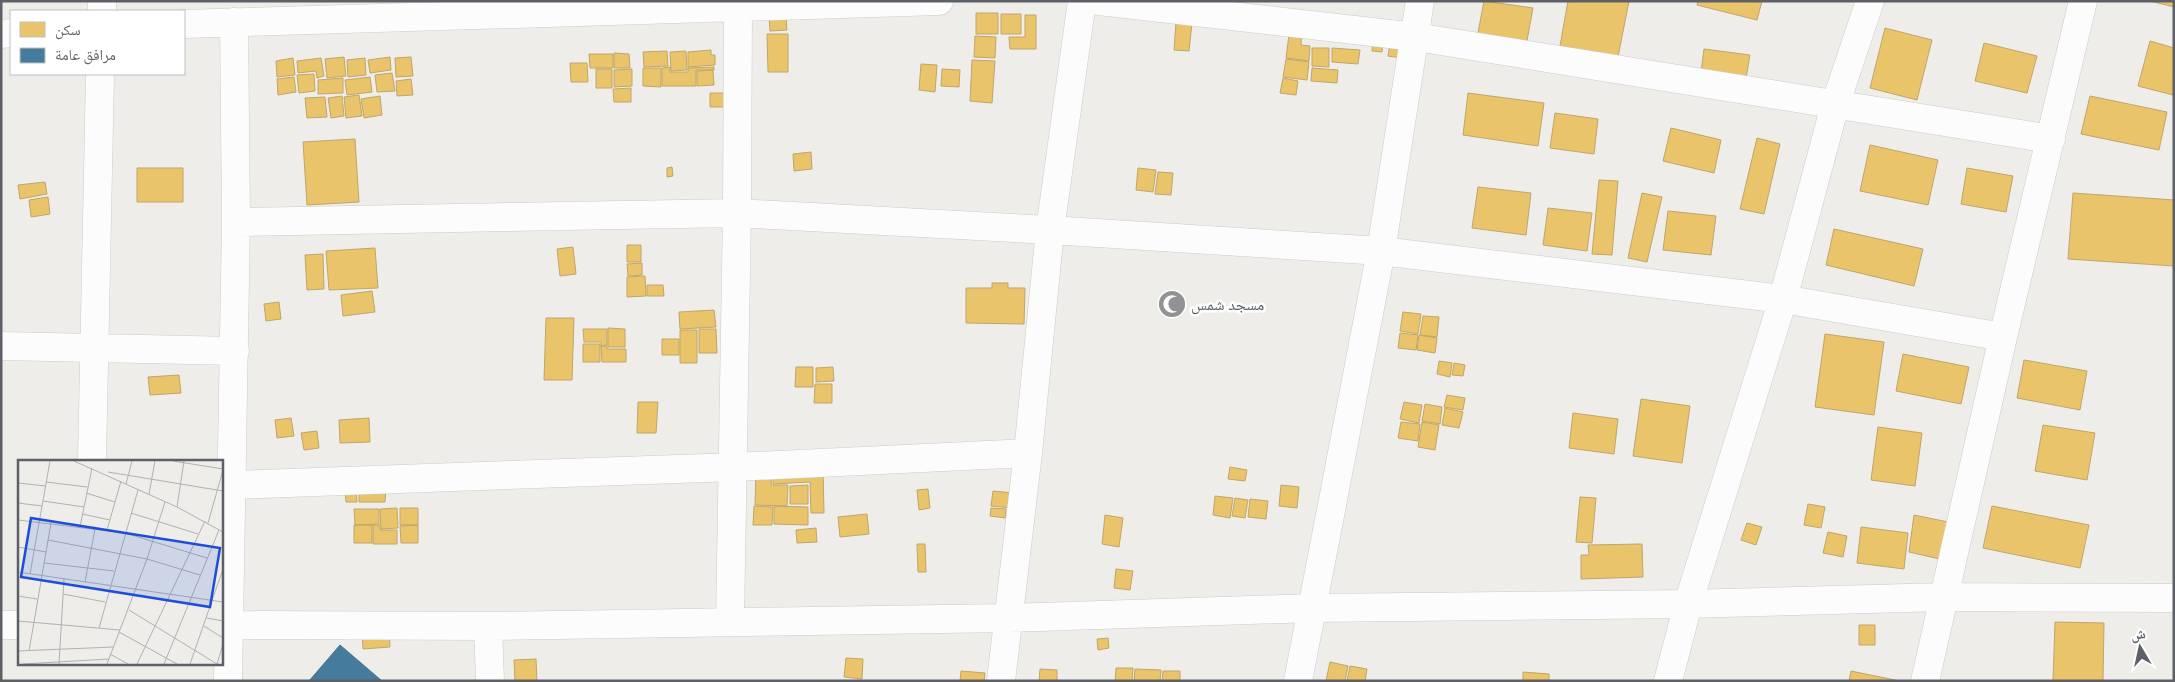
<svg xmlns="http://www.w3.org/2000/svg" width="2175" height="682" viewBox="0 0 2175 682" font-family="'IBM Plex Sans','Noto Naskh Arabic',sans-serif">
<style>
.homes{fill:#e9c46a;stroke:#bfa669}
.public{fill:#457b9d;stroke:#4c738d}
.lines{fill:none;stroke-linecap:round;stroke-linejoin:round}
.minor-casing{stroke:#cbcbcb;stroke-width:29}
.minor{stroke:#fcfcfc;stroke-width:28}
.labels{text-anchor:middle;stroke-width:5;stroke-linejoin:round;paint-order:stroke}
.poi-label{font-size:16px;fill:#5d6167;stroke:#fff;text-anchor:start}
.inset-road{fill:none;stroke:#b0b1b1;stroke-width:1}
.view{fill:#1d4ed8;fill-opacity:0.15;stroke:#1d4ed8;stroke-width:2.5}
.inset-edge{fill:none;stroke:#5d6167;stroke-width:2.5}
</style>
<rect width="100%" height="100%" fill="#eeede9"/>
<path class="homes" d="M 1484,1 L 1533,8 L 1526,46 L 1477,38 Z
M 1568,1 L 1629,1 L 1618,57 L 1560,46 Z
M 1698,1 L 1762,1 L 1757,20 L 1697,5 Z
M 2150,1 L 2174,1 L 2174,7 Z
M 976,13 L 998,13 L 998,34 L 976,34 Z
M 1001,14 L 1021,14 L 1021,34 L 1001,34 Z
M 1025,15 L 1036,15 L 1036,49 L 1010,49 L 1009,37 L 1025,37 Z
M 786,16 L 787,30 L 770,31 L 769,17 Z
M 1176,22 L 1192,23 L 1189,51 L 1174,50 Z
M 1290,27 L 1302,28 L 1301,45 L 1310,46 L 1309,61 L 1286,58 Z
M 1885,28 L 1932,40 L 1917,100 L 1870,88 Z
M 767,34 L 788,34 L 788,72 L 768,72 Z
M 975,36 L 996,37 L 995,58 L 974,57 Z
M 1373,37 L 1383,38 L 1382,52 L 1372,51 Z
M 1391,39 L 1405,41 L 1402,58 L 1388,56 Z
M 2150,41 L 2174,48 L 2173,95 L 2138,86 Z
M 1984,43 L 2037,56 L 2027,93 L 1975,81 Z
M 1312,48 L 1329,48 L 1329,67 L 1312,66 Z
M 1332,48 L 1360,50 L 1358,64 L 1332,62 Z
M 1704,49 L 1750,55 L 1746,78 L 1701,72 Z
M 711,50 L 711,55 L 715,55 L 715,65 L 688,67 L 688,52 Z
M 667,51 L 668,66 L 644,67 L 643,52 Z
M 686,51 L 687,70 L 671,71 L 670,52 Z
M 614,53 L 629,54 L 630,68 L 614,68 Z
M 589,54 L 613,54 L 613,68 L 590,68 Z
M 344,57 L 346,76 L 327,78 L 325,59 Z
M 390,57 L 391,70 L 370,73 L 368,60 Z
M 411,57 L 413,76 L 396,77 L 395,58 Z
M 293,58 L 295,75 L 277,77 L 276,61 Z
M 321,58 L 324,76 L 317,78 L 316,71 L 298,73 L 297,61 Z
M 365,58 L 366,75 L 348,77 L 347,60 Z
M 1286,59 L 1309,62 L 1307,80 L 1283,77 Z
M 972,60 L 995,61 L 992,103 L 970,101 Z
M 570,63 L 587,63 L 588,82 L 571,82 Z
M 921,64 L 937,65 L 935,92 L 919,90 Z
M 670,67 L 670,72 L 688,72 L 688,68 L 714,67 L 714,70 L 696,70 L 696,86 L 662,86 L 662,68 Z
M 643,68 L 661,68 L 661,87 L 643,86 Z
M 1312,68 L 1338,70 L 1337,83 L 1311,81 Z
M 596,69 L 612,69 L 612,88 L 596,88 Z
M 632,69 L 632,86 L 614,87 L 614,70 Z
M 942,69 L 960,70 L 959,87 L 941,86 Z
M 713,70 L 714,85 L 697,86 L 697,71 Z
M 392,73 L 395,91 L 377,92 L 375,75 Z
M 314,74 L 315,91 L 299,93 L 297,75 Z
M 294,77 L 296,92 L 278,95 L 277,79 Z
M 370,77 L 372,92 L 347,95 L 345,80 Z
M 343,78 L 343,93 L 318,94 L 318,80 Z
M 1283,78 L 1298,81 L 1296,95 L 1280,93 Z
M 411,79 L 413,95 L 397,96 L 396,81 Z
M 631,88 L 631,102 L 614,102 L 613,89 Z
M 710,93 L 729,93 L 729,107 L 710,107 Z
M 1468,93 L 1544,103 L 1538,146 L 1463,135 Z
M 359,95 L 362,116 L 346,118 L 344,97 Z
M 342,96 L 344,116 L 331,118 L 328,98 Z
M 380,96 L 382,115 L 364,118 L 361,99 Z
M 2090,96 L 2167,112 L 2159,150 L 2081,134 Z
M 325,97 L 327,117 L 307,118 L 305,98 Z
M 1555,113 L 1598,119 L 1594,154 L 1550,148 Z
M 1671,128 L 1721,140 L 1714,173 L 1663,161 Z
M 1757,138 L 1780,144 L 1764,214 L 1740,209 Z
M 355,139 L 359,202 L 307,205 L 303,142 Z
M 1870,145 L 1938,160 L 1928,205 L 1860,191 Z
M 811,152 L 812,169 L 794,171 L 793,154 Z
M 672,167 L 673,176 L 667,177 L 667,168 Z
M 137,168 L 183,168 L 183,202 L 137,202 Z
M 1138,168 L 1156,170 L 1153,192 L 1136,190 Z
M 1967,168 L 2013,176 L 2006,212 L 1961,204 Z
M 1158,172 L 1173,173 L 1171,195 L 1155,194 Z
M 1599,180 L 1618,181 L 1612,255 L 1592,254 Z
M 45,182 L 47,194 L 20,199 L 18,185 Z
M 1478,187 L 1531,193 L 1526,235 L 1472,228 Z
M 1642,193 L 1662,197 L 1647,262 L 1628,258 Z
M 2073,193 L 2174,200 L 2174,266 L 2068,259 Z
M 48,197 L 50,214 L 31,217 L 29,200 Z
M 1548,208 L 1592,213 L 1587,251 L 1543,245 Z
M 1668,211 L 1716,216 L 1711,255 L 1663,250 Z
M 1834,229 L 1923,249 L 1914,286 L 1826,265 Z
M 627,245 L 641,245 L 641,262 L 627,262 Z
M 573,247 L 576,274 L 560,276 L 557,249 Z
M 375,248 L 378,288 L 329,290 L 326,251 Z
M 323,254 L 324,289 L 307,290 L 305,255 Z
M 642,263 L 642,275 L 628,276 L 627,264 Z
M 645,276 L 646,296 L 627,297 L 627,277 Z
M 992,283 L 1008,283 L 1008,288 L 1025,288 L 1024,324 L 966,323 L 966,288 L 992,288 Z
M 647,285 L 663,285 L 664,296 L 647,296 Z
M 372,291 L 375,312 L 343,316 L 341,295 Z
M 279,302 L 281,319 L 266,321 L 264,304 Z
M 714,310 L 716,327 L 680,329 L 679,312 Z
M 1403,312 L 1421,314 L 1418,334 L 1400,331 Z
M 1423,316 L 1439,317 L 1437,337 L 1420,335 Z
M 546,318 L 574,318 L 572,380 L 544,380 Z
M 608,328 L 625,329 L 625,347 L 608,347 Z
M 583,329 L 607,329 L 607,345 L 601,346 L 601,342 L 584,342 Z
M 699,329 L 716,329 L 717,353 L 699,353 Z
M 680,330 L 697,330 L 697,363 L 680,363 Z
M 1400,333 L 1418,335 L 1416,350 L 1398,348 Z
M 1825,334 L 1884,342 L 1874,415 L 1815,407 Z
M 1419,335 L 1437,338 L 1435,353 L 1417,350 Z
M 662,339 L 679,339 L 679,355 L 662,355 Z
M 583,344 L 600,344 L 600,362 L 583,362 Z
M 601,346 L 607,346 L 607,349 L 626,349 L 626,362 L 602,362 Z
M 1903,354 L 1969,367 L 1961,404 L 1896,391 Z
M 2024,360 L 2087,371 L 2080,410 L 2017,398 Z
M 1439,361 L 1452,363 L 1450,377 L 1437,374 Z
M 1454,363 L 1465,365 L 1463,376 L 1452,375 Z
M 796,367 L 813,367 L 813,387 L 795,387 Z
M 833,367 L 834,381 L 816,382 L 816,368 Z
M 179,375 L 181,393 L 150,395 L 148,377 Z
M 815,384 L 832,384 L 832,403 L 814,403 Z
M 1447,395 L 1465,398 L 1463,410 L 1444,407 Z
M 1641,399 L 1690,406 L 1682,463 L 1633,456 Z
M 638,402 L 658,402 L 656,433 L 637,433 Z
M 1404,402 L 1422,405 L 1419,423 L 1400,419 Z
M 1425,404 L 1442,407 L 1440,424 L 1422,421 Z
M 1445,408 L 1463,412 L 1459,428 L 1442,425 Z
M 1573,413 L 1618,419 L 1614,454 L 1569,448 Z
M 291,418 L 294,436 L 277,438 L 275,420 Z
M 369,418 L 370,442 L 340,443 L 339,420 Z
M 1401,422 L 1420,424 L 1418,441 L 1398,438 Z
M 1422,422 L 1439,425 L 1435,450 L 1418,447 Z
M 2043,425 L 2095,433 L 2087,480 L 2035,471 Z
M 1878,427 L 1922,433 L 1915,486 L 1871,480 Z
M 317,431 L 319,448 L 304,450 L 301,433 Z
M 823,467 L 824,513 L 811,513 L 810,482 L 773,484 L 773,469 Z
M 1230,467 L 1247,470 L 1245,481 L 1228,479 Z
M 756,470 L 772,470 L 771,485 L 788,485 L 787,506 L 755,505 Z
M 808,485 L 808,504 L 790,504 L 790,486 Z
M 1281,485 L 1299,487 L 1297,508 L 1279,506 Z
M 356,487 L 357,502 L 346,502 L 345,488 Z
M 359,487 L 386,487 L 385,502 L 359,502 Z
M 928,489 L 930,508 L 919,510 L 917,490 Z
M 993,491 L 1014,493 L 1012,508 L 991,506 Z
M 1215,496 L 1233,498 L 1230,518 L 1213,515 Z
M 1580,497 L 1596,498 L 1592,543 L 1576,542 Z
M 1235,498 L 1248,500 L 1245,518 L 1232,516 Z
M 1250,499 L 1268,501 L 1266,519 L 1248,517 Z
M 1808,504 L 1825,507 L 1821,528 L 1804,525 Z
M 754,506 L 773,507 L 772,525 L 753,525 Z
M 774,506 L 808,507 L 808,525 L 774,524 Z
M 1992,506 L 2089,525 L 2080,568 L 1983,548 Z
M 397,508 L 398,528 L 381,529 L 380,509 Z
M 400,508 L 418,508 L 418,525 L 400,525 Z
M 991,508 L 1006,509 L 1005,518 L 990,516 Z
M 354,509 L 379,509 L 379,524 L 355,525 Z
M 867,514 L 869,534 L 840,537 L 838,517 Z
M 1105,515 L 1123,518 L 1119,547 L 1102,544 Z
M 1914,515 L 1953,523 L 1944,560 L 1909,552 Z
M 1747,523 L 1762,527 L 1756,545 L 1741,540 Z
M 354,525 L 372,525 L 372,543 L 354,543 Z
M 373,525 L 380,525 L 380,530 L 397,530 L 397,544 L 373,544 Z
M 418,525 L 418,543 L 401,543 L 400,526 Z
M 1861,527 L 1908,533 L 1904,569 L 1857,563 Z
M 816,528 L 817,542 L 797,543 L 796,530 Z
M 1828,532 L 1847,536 L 1843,557 L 1823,553 Z
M 917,544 L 925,544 L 926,572 L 918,572 Z
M 1642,544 L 1643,577 L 1581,579 L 1581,555 L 1589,555 L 1588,545 Z
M 1116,569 L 1133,571 L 1130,590 L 1114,588 Z
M 2055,622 L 2104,623 L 2103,681 L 2053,681 Z
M 1859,625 L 1875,625 L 1875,645 L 1859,645 Z
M 389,626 L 390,647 L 363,649 L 362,629 Z
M 1108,638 L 1109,648 L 1098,650 L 1097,639 Z
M 846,658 L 863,659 L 862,679 L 844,677 Z
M 536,659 L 537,681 L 515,681 L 514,660 Z
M 1330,662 L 1348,666 L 1345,681 L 1326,681 Z
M 1350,666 L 1367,669 L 1365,681 L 1347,681 Z
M 1116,668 L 1133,668 L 1132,681 L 1115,681 Z
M 1040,669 L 1057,670 L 1057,681 L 1039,681 Z
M 1135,669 L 1161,670 L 1160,681 L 1134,681 Z
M 961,671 L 985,673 L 984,681 L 960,681 Z
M 1163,671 L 1180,671 L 1180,681 L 1162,681 Z
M 1851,671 L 1900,681 L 1849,681 Z
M 1523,672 L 1549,674 L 1549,681 L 1523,681 Z"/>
<path class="public" d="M 340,645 L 382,681 L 309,681 Z"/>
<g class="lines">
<defs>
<path id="minor" d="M 1099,1 L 1416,37 L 2051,139
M 102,11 L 102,1
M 184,24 L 939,1
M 1,34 L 11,33
M 236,222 L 737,213 L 1050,230 L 1381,251 L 1783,299 L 2003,337
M 1,346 L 235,351
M 92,461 L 100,74
M 232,485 L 734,467 L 1028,453
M 730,622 L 737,213 L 738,8
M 1,625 L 19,625
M 221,625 L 488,626 L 1008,618 L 1313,608 L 1688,604 L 1944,597 L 2174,598
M 488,626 L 490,681
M 228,681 L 236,222 L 234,22
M 1001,681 L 1028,453 L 1050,230 L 1082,1
M 1298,681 L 1381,251 L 1420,1
M 1668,681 L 1688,604 L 1783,299 L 1835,105 L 1870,1
M 1925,681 L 2003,337 L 2083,1"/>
</defs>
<use href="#minor" class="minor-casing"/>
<use href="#minor" class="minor"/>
</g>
<defs>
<symbol id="mosque-disc" viewBox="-11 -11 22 22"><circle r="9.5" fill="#909294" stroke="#fff"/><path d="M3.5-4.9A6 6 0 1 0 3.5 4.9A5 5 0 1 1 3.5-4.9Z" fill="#fff"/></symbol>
</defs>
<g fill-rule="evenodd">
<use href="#mosque-disc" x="1156" y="288" width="32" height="32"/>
</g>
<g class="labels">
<g class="poi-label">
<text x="1191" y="310">مسجد شمس</text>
</g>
</g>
<g transform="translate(18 460)">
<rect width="205" height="205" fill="#eeede9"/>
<path class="inset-road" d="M 56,1 L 159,47 L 205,72M 155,1 L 205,9M 90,12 L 205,31M 28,22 L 69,27M 0,23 L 28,26M 108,24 L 114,1M 68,33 L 97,42M 131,34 L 137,1M 25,41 L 66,47M 0,43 L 24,46M 159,47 L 166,1M 113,53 L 180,74M 64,54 L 92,60M 0,60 L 107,73 L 189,98M 190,63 L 205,10M 62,67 L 74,8M 89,70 L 103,21M 30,80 L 129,99 L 182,115M 0,87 L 28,92M 26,103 L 96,111M 0,112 L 205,142M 12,114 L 32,1M 67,122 L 77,69M 45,134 L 87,142M 0,136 L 19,139M 111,150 L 199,204M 189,158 L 205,161M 0,161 L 102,170M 186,166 L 205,178M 81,168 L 120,30M 101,172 L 159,204M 0,191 L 95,187M 11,191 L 33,63M 92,194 L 110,204M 5,204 L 91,199M 41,204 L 46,119M 89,204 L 129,99 L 147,42M 119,204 L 187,61M 146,204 L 201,70M 172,204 L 205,109M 199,204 L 205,184"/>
<path class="view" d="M 13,58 L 202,88 L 192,147 L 3,117 Z"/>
<rect width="205" height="205" class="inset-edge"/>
</g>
<rect width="2175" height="682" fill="none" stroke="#5d6167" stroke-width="5"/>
<rect x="10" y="10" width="175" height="65" fill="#ffffff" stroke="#bec0c2"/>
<rect x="20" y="22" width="25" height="15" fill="#e9c46a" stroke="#bec0c2"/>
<text x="55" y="35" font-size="15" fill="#5d6167">سكن</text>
<rect x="20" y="48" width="25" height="15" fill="#457b9d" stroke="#bec0c2"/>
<text x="55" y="60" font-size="15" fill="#5d6167">مرافق عامة</text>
<g transform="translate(2140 647) rotate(351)" stroke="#ffffff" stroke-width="4" paint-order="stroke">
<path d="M0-4L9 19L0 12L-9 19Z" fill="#5d6167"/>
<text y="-8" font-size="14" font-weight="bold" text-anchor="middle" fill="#5d6167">ش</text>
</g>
</svg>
